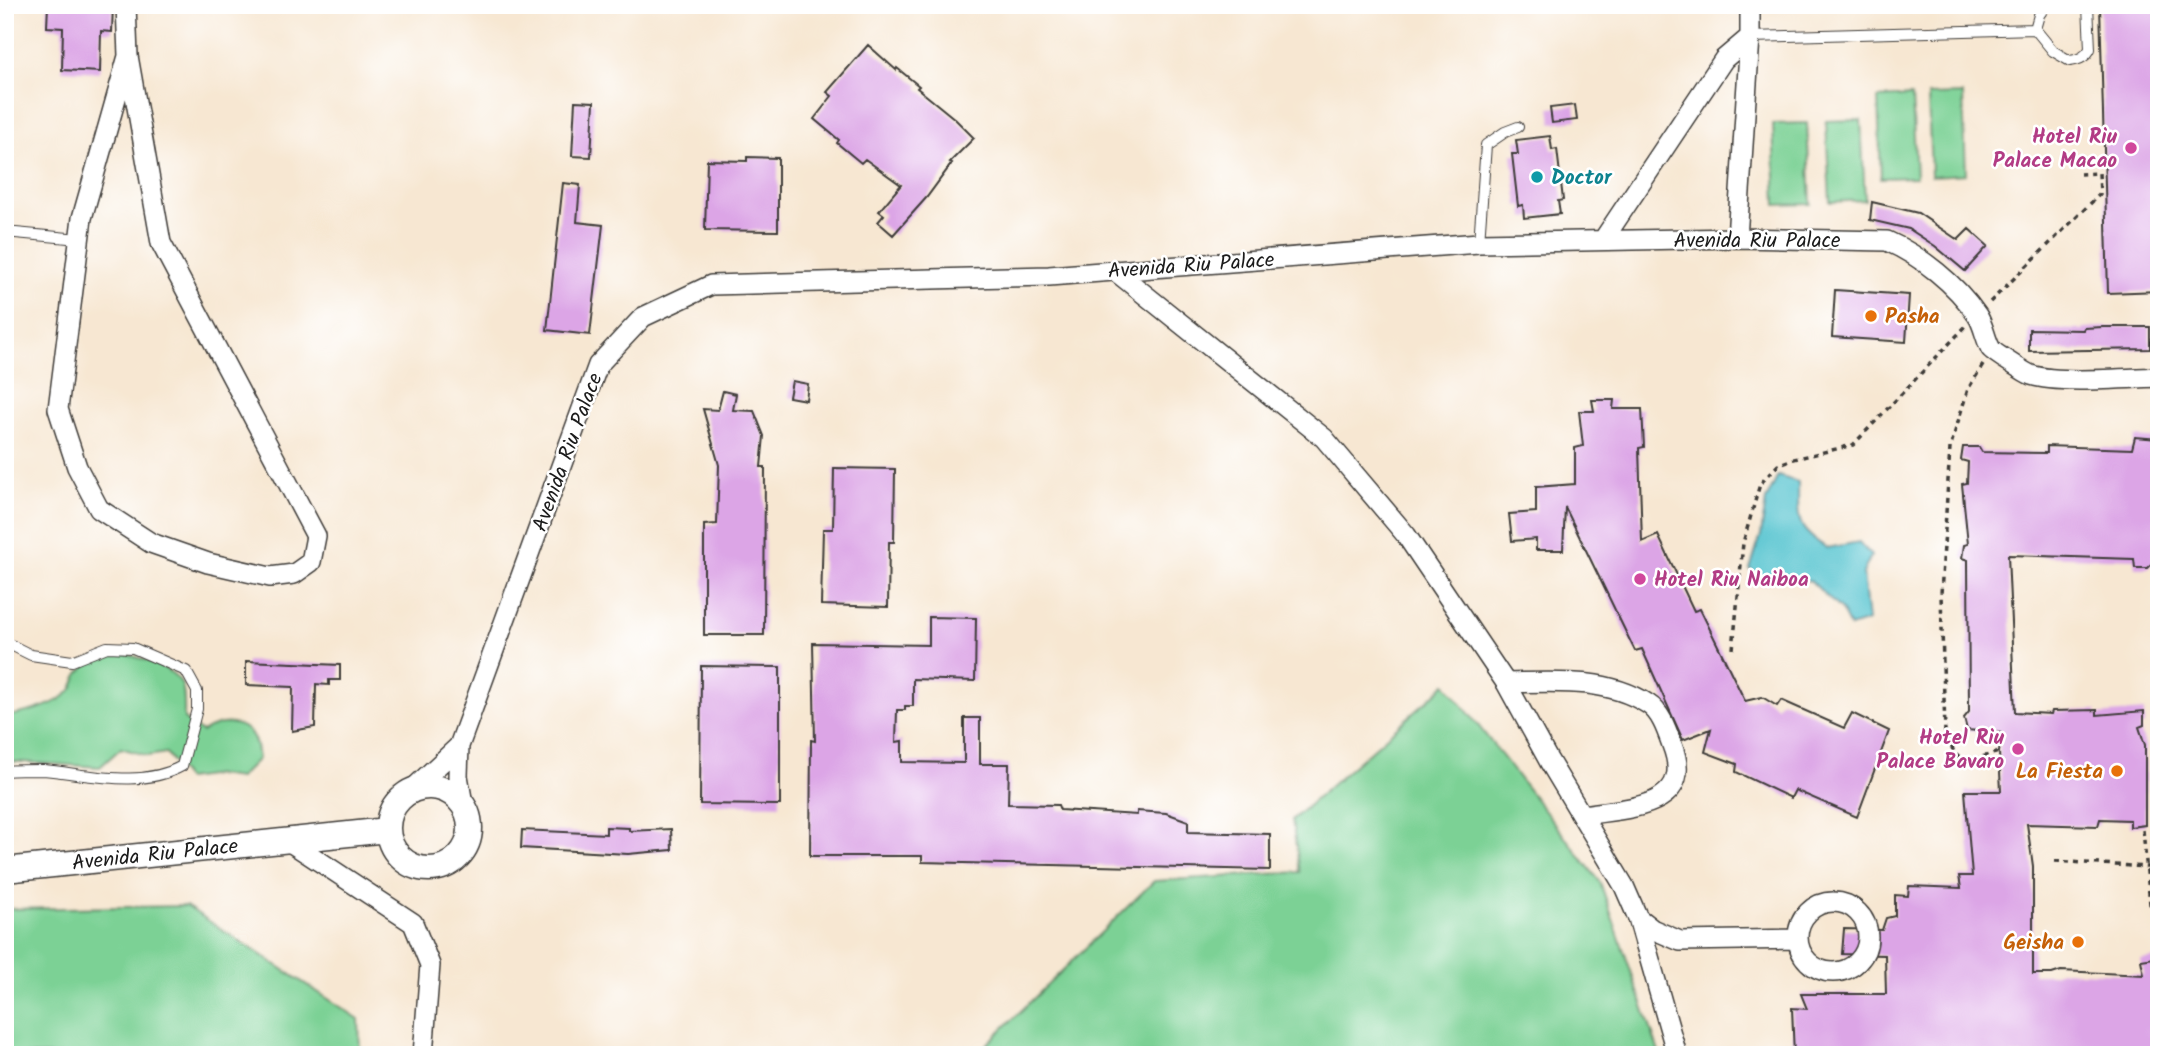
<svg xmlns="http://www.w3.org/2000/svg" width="2164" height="1060" viewBox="0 0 2164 1060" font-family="Kalam,sans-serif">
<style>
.green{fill:#7cd195;stroke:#4c7658;stroke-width:2}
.water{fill:#58c5d0;stroke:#3a7076;stroke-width:2}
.building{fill:#dca5e6}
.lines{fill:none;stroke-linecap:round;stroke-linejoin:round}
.service-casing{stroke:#3d3a37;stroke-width:12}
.minor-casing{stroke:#3d3a37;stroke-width:22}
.tertiary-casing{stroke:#3d3a37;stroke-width:27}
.path{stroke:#3d3a37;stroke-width:3.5;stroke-dasharray:5 5;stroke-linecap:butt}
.service{stroke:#fff;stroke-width:10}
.minor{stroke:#fff;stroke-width:19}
.tertiary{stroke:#fff;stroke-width:24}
.hotel-dot{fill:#d1479c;stroke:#fff;stroke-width:2.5}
.culture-dot{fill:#0f9aa8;stroke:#fff;stroke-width:2.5}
.food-dot{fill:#e8710a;stroke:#fff;stroke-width:2.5}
.labels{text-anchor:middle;stroke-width:5;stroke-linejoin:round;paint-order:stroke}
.hotel-label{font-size:21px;font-weight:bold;fill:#b23c85;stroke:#fff;text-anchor:end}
.culture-label{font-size:21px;font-weight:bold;fill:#0d838f;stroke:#fff;text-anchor:start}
.street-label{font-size:21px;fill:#1c1c1c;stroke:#fff}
.food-label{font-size:21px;font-weight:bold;fill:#c56008;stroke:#fff;text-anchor:end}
</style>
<rect width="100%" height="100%" fill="#fff"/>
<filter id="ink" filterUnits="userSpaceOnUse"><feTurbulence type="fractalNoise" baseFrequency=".0143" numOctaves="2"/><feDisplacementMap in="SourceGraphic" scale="14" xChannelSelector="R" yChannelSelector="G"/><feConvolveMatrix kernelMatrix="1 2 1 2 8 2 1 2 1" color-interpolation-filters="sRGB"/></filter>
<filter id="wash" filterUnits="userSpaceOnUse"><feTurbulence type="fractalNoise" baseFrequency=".00686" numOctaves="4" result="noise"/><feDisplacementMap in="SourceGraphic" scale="28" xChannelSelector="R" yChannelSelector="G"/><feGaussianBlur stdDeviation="1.57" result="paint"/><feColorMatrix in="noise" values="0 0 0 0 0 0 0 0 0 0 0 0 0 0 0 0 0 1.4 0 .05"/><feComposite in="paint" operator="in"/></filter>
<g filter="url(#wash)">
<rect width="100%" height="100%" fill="#f7e7d2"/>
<path class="green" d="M 1963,94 L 1966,174 L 1931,176 L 1928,95 Z
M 1912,96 L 1916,177 L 1881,178 L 1878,98 Z
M 1861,120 L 1865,200 L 1830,202 L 1826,121 Z
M 1807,123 L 1811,204 L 1776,205 L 1773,124 Z
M 120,652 C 137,657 175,667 182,685 C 185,695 184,709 184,719 L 202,732 C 217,722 242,718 253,737 C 256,742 257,752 258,759 L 239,778 L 217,775 L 186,779 L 166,753 L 148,756 L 121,748 L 100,767 L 5,761 L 5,716 C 24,714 59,705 71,690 C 74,686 75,680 78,675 C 88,660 102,654 120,652 Z
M 1446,684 L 1600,882 L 1660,1055 L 976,1055 L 1154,881 L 1300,872 L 1292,820 Z
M 186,906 L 359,1019 L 360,1055 L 5,1055 L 5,909 Z"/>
<path class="water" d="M 1778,476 L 1798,482 C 1799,519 1793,527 1827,548 L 1859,542 L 1871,556 L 1863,573 L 1868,621 L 1850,627 L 1842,611 L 1811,581 L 1777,573 L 1763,581 L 1750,569 L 1761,535 L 1766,500 Z"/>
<g id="blocks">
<path class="building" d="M 48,5 L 113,5 L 112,32 L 101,31 L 100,72 L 62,70 L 63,28 L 47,27 Z
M 2100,5 L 2159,5 L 2159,291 L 2108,293 Z
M 868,45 L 896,70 L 897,68 L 919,86 L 917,88 L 955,119 L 974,138 L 950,162 L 952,163 L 927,197 L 893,235 L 878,222 L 884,215 L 879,211 L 901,185 L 865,159 L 861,163 L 837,143 L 839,140 L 814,119 L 832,96 L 827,92 Z
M 575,101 L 594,102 L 591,157 L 572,156 Z
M 1575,105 L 1577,120 L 1552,123 L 1550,108 Z
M 1550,136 L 1552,150 L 1557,149 L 1563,200 L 1558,201 L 1560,214 L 1524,218 L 1523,205 L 1518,206 L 1512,154 L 1518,154 L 1516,140 Z
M 747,157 L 778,158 L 778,231 L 705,230 L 707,160 L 747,161 Z
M 563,183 L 580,185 L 577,222 L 603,225 L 590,335 L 547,330 Z
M 1872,202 L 1918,213 L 1958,240 L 1969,229 L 1988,246 L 1965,271 L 1935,246 L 1909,229 L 1870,220 Z
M 1835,290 L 1909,295 L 1906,342 L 1832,337 Z
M 2103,327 L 2150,327 L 2150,349 L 2029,351 L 2029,329 L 2083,330 L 2084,328 Z
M 792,381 L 808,384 L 806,400 L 789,397 Z
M 723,391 L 736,394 L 733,410 L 754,411 L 764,436 L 761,467 L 765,467 L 764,635 L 704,635 L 704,525 L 717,524 L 719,465 L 703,409 L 718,410 Z
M 1592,400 L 1614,400 L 1613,409 L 1642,409 L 1644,447 L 1639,448 L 1642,542 L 1658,535 L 1694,611 L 1700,609 L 1745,701 L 1762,697 L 1777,706 L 1781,700 L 1844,728 L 1852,713 L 1889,731 L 1857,817 L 1795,790 L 1791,798 L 1736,772 L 1737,764 L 1705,752 L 1711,729 L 1683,740 L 1642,649 L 1635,651 L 1565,507 L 1563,550 L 1536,550 L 1536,539 L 1512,541 L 1509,514 L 1536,512 L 1536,487 L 1575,484 L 1575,448 L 1583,446 L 1579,411 L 1594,411 Z
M 2135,437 L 2159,439 L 2159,485 L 2155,485 L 2155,522 L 2159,522 L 2159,563 L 2153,563 L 2148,568 L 2135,568 L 2134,559 L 2008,555 L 2015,712 L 2051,714 L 2052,711 L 2097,710 L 2097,715 L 2144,711 L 2144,725 L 2139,727 L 2145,745 L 2145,825 L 2130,827 L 2130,820 L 2100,819 L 2098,826 L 2027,824 L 2033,866 L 2033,974 L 2052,974 L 2061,971 L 2144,975 L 2141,960 L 2154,958 L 2159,967 L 2159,1055 L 1794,1055 L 1792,1008 L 1807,1009 L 1801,994 L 1886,994 L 1885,955 L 1842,954 L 1844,929 L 1882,930 L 1886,918 L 1895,916 L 1895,895 L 1908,896 L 1909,886 L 1961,888 L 1959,876 L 1972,876 L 1965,791 L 2001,791 L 1999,752 L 2002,733 L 1967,730 L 1964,718 L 1969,712 L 1968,560 L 1962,558 L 1964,545 L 1968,544 L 1962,484 L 1967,483 L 1968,462 L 1961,460 L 1963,447 L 1979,447 L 1982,452 L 2047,453 L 2047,446 L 2132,449 Z
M 834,468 L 895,469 L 894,542 L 889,542 L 888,607 L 821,605 L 823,529 L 833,529 Z
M 929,617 L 976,618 L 975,681 L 913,679 L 913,706 L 905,706 L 905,710 L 897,710 L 896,742 L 902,741 L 902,762 L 964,763 L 964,718 L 980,718 L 980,764 L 1009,764 L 1008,804 L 1058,805 L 1060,810 L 1137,815 L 1137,811 L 1166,813 L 1188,821 L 1188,832 L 1270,834 L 1270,870 L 922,862 L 922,856 L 810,856 L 811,740 L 815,741 L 813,643 L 929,645 Z
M 246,661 L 340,665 L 340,680 L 329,680 L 329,685 L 316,684 L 315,727 L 292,731 L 293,687 L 246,685 Z
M 701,666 L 780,667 L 780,805 L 700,804 Z
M 606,827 L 629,828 L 629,831 L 671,829 L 672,850 L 628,854 L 521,848 L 522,830 L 606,834 Z"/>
</g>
</g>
<g filter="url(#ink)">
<use href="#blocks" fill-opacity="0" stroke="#3d3a37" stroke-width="2"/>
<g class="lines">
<defs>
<path id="service" d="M 2046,5 L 2039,15 L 2035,29 L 2053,51 L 2070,61 C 2079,60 2086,57 2090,49 L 2088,5
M 1750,37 L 2035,29
M 5,232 L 79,239
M 1479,243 L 1486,145 L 1505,132 L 1518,127
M 5,642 L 31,655 L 72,661 L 107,647 L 133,648 L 186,671 L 197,691 L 197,709 L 182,766 C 141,789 88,774 43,770 C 31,770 18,770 5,771"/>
<path id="minor" d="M 126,5 L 128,56 L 161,243 L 316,536 L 311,562 L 294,574 L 270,577 L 208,563 L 151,543 L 99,509 L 77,467 L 58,409 L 82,218 L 128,56
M 1737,238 L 1750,37 L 1750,5
M 1603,240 L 1724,59 L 1750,37
M 1114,270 L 1324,438 L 1406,535 L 1506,683 L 1549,761 L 1624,886 L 1638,918 L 1652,929 L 1680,941 L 1798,939
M 1506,683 C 1553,682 1606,677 1648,704 C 1661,712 1667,731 1672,745 C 1697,809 1625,808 1583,815
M 414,788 L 459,746
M 463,804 L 458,776 L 459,746 L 598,365 L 643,317 L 711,285 L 1049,276 L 1479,243 L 1737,238 L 1887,241 C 1921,256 1956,284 1977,315 C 1984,325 1985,339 1991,349 C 1993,352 2026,373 2031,375 C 2058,384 2128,378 2159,377
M 287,840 L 413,923 L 430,965 L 423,1055
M1798 937a35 35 0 1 1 70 0a35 35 0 1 1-70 0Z
M 1638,918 L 1677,1055"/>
<path id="tertiary" d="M388 828a41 41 0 1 1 82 0a41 41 0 1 1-82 0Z
M 5,870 L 387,830"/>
</defs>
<use href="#service" class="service-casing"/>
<use href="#minor" class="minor-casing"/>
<use href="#tertiary" class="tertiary-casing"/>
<path class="path" d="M 1990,302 L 2100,194 L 2099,173 L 2080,174
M 1983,365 L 1968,389 L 1950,448 L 1941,594 L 1945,733 L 1955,754 L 1965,762 L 1999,752
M 1733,649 L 1743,543 L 1760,484 L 1778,465 L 1790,460 L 1853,445 L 1965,327
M 2143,830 L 2150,904 L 2159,904
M 2055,861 L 2146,867 L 2159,866"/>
<use href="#service" class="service"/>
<use href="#minor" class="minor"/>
<use href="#tertiary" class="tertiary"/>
</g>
</g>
<g class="hotel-dot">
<circle cx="2131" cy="148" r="7"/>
<circle cx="1640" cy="579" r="7"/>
<circle cx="2018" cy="749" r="7"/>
</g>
<circle class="culture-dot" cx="1537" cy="177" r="7"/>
<g class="food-dot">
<circle cx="1871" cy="316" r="7"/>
<circle cx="2117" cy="771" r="7"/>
<circle cx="2078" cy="942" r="7"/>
</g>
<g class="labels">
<g class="hotel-label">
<text x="2117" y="143">Hotel Riu<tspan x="2117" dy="24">Palace Macao</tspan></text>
<text x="1654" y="586" text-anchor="start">Hotel Riu Naiboa</text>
<text x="2004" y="744">Hotel Riu<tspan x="2004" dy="24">Palace Bavaro</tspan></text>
</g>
<g class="culture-label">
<text x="1551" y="184">Doctor</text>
</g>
<g class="street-label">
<text x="1757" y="247">Avenida Riu Palace</text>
<text transform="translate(1191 265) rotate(-4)" y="7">Avenida Riu Palace</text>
<text transform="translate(567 452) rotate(-70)" y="7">Avenida Riu Palace</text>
<text transform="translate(155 854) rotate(-6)" y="7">Avenida Riu Palace</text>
</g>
<g class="food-label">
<text x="1885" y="323" text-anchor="start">Pasha</text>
<text x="2103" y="778">La Fiesta</text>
<text x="2064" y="949">Geisha</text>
</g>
</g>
<rect width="2164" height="1060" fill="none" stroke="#fff" stroke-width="28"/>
</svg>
